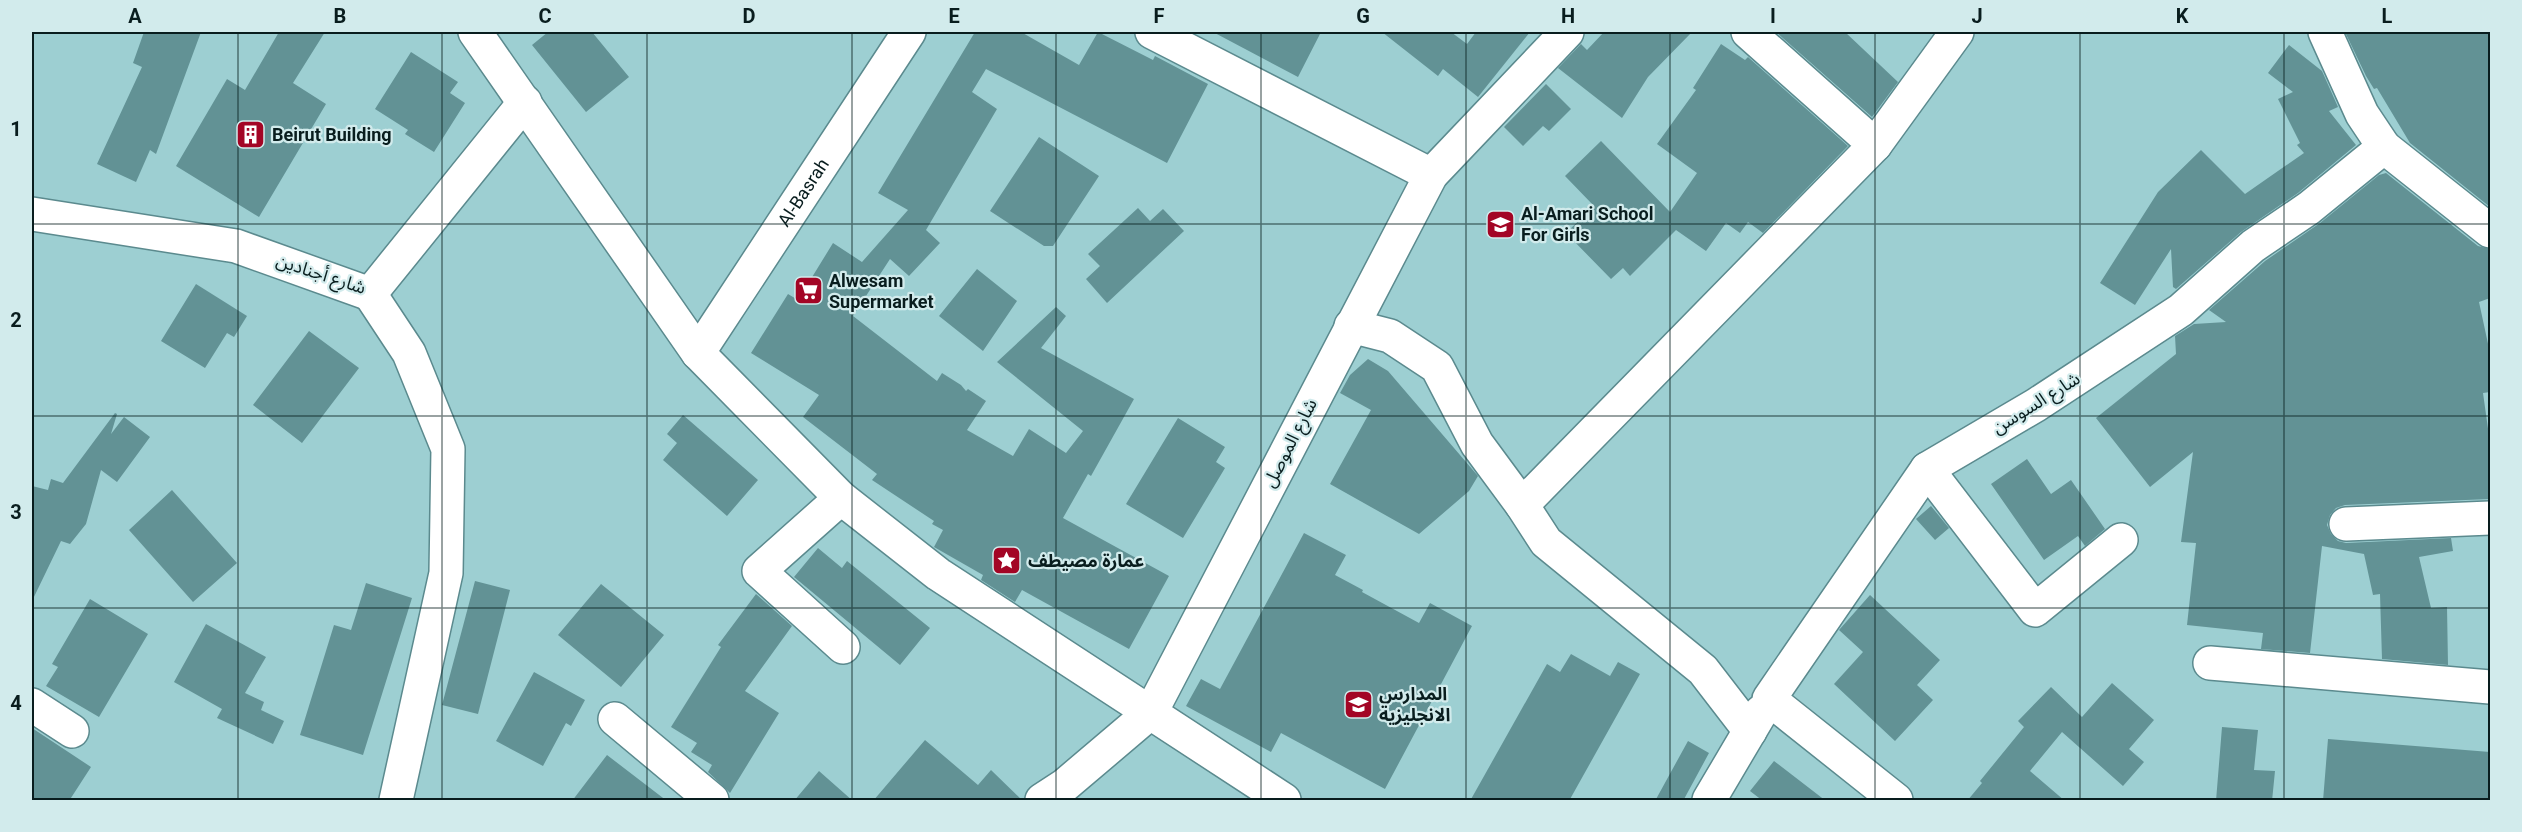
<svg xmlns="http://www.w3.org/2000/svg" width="2522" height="832" viewBox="0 0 2522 832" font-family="Roboto,'Noto Sans Arabic',sans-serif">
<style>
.building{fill:#629295}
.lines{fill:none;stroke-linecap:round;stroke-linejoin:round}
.minor-casing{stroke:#5b8a8e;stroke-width:36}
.minor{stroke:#fff;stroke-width:33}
.grid{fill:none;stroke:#091d1e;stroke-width:1.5;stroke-opacity:0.55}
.labels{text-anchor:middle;stroke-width:4.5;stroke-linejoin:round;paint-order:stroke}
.poi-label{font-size:18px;font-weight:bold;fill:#091d1e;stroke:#d2ebec;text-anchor:start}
.street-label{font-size:18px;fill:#091d1e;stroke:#d2ebec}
.neatline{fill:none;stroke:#091d1e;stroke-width:2}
.grid-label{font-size:20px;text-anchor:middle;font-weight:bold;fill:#091d1e}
</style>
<rect width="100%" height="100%" fill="#9dcfd2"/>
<path class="building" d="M 144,32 L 201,32 L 156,154 L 150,150 L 136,182 L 97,164 L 142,67 L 133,63 Z
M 279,32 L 325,32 L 293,83 L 326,104 L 259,217 L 176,166 L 227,79 L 245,90 Z
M 548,32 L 592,32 L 629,77 L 586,112 L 532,45 Z
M 975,32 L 1021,32 L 1079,65 L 1098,32 L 1153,60 L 1155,56 L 1208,84 L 1167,163 L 986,69 L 972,92 L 997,109 L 926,230 L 940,243 L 909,276 L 890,259 L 853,316 L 937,381 L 942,373 L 961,385 L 966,391 L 968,389 L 986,401 L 967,430 L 1013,456 L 1029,429 L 1066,453 L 1083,431 L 997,362 L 1056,307 L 1066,316 L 1041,348 L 1134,399 L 1091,476 L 1088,474 L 1063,518 L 1169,576 L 1129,649 L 1022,590 L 1015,602 L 981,580 L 983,575 L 934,547 L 943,530 L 932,524 L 934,521 L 872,480 L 877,474 L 803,417 L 819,395 L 751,353 L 788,294 L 798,300 L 833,243 L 862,262 L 908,210 L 878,193 Z
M 1213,32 L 1321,32 L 1298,77 Z
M 1382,32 L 1451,32 L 1467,44 L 1476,32 L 1530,32 L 1478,97 L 1443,69 L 1438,76 Z
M 1604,32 L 1692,32 L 1648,77 L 1622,118 L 1558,68 L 1581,44 L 1587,50 Z
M 1776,32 L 1845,32 L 1898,82 L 1872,117 Z
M 2345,32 L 2490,32 L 2490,207 L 2410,143 L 2377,88 L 2374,89 L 2366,76 Z
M 1721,44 L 1745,60 L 1748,57 L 1848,146 L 1763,233 L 1748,222 L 1740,233 L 1726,223 L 1706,251 L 1676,230 L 1630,276 L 1623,268 L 1611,279 L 1566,233 L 1594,206 L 1565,176 L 1601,141 L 1670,212 L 1697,173 L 1657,144 L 1696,90 L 1693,88 Z
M 2289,45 L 2322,71 L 2338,107 L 2329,111 L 2356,145 L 2298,193 L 2241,232 L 2176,289 L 2173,287 L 2171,249 L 2135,305 L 2100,283 L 2158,192 L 2201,150 L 2245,194 L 2304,153 L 2297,145 L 2300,143 L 2278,99 L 2293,92 L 2268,73 Z
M 411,52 L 458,82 L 450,93 L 465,103 L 434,152 L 405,134 L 408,130 L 375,109 Z
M 1546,84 L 1571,109 L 1549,131 L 1543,126 L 1523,146 L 1504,127 Z
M 1039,137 L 1099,176 L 1053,246 L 1044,246 L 990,211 Z
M 2386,173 L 2478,246 L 2490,249 L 2490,298 L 2479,302 L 2490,353 L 2490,392 L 2483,393 L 2490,443 L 2490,499 L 2345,505 L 2336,508 L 2330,515 L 2327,525 L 2331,534 L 2338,541 L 2346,543 L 2451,538 L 2453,551 L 2419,557 L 2431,608 L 2447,607 L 2448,665 L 2382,659 L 2380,594 L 2373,595 L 2364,554 L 2322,546 L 2310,653 L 2261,649 L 2263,633 L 2187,625 L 2196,543 L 2181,542 L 2193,452 L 2150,487 L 2096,418 L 2176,354 L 2175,336 L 2194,324 L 2226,322 L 2209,310 L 2265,261 L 2320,223 L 2379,175 Z
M 1138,208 L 1150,221 L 1163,209 L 1184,231 L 1107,303 L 1086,279 L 1100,266 L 1088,254 Z
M 977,269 L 1017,301 L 983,351 L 939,316 Z
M 196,284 L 247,316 L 234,337 L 227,333 L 205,368 L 161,341 Z
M 309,331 L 359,368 L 302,443 L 253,405 Z
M 1368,359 L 1388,371 L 1478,476 L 1469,491 L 1419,534 L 1330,484 L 1371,410 L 1340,393 L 1350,375 Z
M 115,413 L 117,414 L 111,434 L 124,417 L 150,437 L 117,482 L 101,470 L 86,524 L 70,544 L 61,541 L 32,601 L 32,486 L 48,490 L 51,479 L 63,483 Z
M 683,415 L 758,480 L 727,516 L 663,460 L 677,443 L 667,434 Z
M 1178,418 L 1225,447 L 1216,462 L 1225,468 L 1183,538 L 1126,504 Z
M 2027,459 L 2051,494 L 2071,480 L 2105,529 L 2085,546 L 2078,536 L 2044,560 L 1991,484 Z
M 172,490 L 237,563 L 193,602 L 129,530 Z
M 1931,506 L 1949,528 L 1935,540 L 1916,519 Z
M 1304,533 L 1346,555 L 1335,575 L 1363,590 L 1362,592 L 1419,623 L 1430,603 L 1472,626 L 1385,789 L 1281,733 L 1271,752 L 1186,706 L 1201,679 L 1220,689 Z
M 818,548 L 842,568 L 847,561 L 930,628 L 900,665 L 794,577 Z
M 475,581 L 510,590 L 478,714 L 442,705 Z
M 366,583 L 412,598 L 363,755 L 300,735 L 334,625 L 351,630 Z
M 601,584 L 664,635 L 621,687 L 558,635 Z
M 756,594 L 792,626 L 745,691 L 779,713 L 730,793 L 708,772 L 712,765 L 691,752 L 697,743 L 671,727 L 721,647 L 718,645 Z
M 1870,595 L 1940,660 L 1917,685 L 1933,700 L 1895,741 L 1834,684 L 1863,652 L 1839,630 Z
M 90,599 L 148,634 L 99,717 L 46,686 L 58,667 L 52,664 Z
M 206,624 L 266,657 L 245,693 L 264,702 L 261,710 L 284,721 L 273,744 L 217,718 L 222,709 L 174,682 Z
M 1571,654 L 1610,676 L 1618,662 L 1640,674 L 1569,801 L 1470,801 L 1547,664 L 1560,672 Z
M 534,672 L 585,700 L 571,726 L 566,723 L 543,766 L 496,741 Z
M 2112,683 L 2154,720 L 2129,749 L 2144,762 L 2123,786 L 2062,732 L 2030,771 L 2065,801 L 1967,801 L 1982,783 L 1980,781 L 2024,727 L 2018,721 L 2051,687 L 2082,717 Z
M 2222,727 L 2258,730 L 2254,770 L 2275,771 L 2272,801 L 2216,801 Z
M 32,728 L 91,767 L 69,801 L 32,801 Z
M 2328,739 L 2490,752 L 2490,801 L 2323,801 Z
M 925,740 L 978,785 L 991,770 L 1023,801 L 873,801 Z
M 1688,741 L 1709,753 L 1683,801 L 1655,801 Z
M 607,755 L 667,801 L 572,801 Z
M 1774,761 L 1826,801 L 1763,801 L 1750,791 Z
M 819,771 L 853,801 L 794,801 Z"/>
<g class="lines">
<defs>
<g id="minor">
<path d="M 475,32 L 698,353 L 841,498 L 938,574 L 1284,800"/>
<path d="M 1152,32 L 1431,175"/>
<path d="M 2325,32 L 2362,114 L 2384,147"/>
<path d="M 1875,145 L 1957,32"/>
<path d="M 32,214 L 236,246 L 370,294 L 525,102"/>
<path d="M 370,294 L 409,353 L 448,449 L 446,573 L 396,800"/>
<path d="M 1351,326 L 1390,336 L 1437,367 L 1477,444 L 1522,505 L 1546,542 L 1703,670 L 1750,731"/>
<path id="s1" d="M 698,353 L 909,32"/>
<path d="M 1927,469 L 2035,610 L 2121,540"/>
<path d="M 841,498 L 759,571 L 843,647"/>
<path d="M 1522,505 L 1875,145 L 1748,32"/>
<path d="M 2346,524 L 2490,518"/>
<path d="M 2210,663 L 2490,687"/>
<path d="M 32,705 L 72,731"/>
<path d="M 615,719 L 712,800"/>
<path d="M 1042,800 L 1065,785 L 1151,712 L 1431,175 L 1567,32"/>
<path d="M 1709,800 L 1761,712"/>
<path d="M 1896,800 L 1769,699 L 1927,469 L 2036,405 L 2181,310 L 2253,246 L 2309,208 L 2384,147 L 2490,231"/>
</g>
</defs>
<use href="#minor" class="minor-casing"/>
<use href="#minor" class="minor"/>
</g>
<path class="grid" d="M 238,32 L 238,800M 442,32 L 442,800M 647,32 L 647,800M 852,32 L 852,800M 1056,32 L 1056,800M 1261,32 L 1261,800M 1466,32 L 1466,800M 1670,32 L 1670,800M 1875,32 L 1875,800M 2080,32 L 2080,800M 2284,32 L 2284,800M 32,224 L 2490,224M 32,416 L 2490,416M 32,608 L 2490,608"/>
<defs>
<symbol id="building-square" viewBox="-11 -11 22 22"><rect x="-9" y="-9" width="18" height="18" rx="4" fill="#a30525" stroke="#d2ebec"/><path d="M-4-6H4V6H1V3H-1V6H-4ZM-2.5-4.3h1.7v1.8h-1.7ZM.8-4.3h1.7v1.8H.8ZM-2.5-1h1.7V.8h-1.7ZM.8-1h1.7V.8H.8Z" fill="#fff"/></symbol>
<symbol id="school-square" viewBox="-11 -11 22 22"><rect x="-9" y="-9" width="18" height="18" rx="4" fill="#a30525" stroke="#d2ebec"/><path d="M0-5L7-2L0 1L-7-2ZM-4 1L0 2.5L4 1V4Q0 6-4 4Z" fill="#fff"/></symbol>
<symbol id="supermarket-square" viewBox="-11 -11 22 22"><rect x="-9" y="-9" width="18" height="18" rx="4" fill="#a30525" stroke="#d2ebec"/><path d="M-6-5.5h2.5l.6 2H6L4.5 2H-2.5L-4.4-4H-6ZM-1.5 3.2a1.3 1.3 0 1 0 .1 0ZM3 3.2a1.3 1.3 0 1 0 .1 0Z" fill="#fff"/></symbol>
<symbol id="sight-square" viewBox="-11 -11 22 22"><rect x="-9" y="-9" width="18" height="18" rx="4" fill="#a30525" stroke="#d2ebec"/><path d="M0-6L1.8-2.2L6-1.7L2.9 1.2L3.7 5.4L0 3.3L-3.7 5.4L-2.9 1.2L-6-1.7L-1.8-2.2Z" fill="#fff"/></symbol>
</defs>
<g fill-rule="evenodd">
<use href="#building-square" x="234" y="118" width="33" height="33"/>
<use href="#school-square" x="1484" y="208" width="33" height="33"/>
<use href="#supermarket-square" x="792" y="274" width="33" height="33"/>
<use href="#sight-square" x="990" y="544" width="33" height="33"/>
<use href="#school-square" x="1342" y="688" width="33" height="33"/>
</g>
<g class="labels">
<g class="poi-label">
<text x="272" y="141">Beirut Building</text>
<text x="1521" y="220">Al-Amari School<tspan x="1521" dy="21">For Girls</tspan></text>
<text x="829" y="287">Alwesam<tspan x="829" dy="21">Supermarket</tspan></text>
<text x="1028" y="567">عمارة مصيطف</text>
<text x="1379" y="700">المدارس<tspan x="1379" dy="21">الانجليزية</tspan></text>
</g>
<g class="street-label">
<text dy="6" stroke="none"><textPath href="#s1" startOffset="192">Al-Basrah</textPath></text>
<text transform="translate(321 274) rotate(18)" y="6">شارع أجنادين</text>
<text transform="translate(2036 403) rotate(-32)" y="6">شارع السوسن</text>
<text transform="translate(1290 443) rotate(-63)" y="6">شارع الموصل</text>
</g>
</g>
<rect width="2522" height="832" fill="none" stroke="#d2ebec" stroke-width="66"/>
<rect x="33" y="33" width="2456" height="766" class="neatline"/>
<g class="grid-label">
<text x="135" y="23">A</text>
<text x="340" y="23">B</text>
<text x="545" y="23">C</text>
<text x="749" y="23">D</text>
<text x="954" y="23">E</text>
<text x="1159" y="23">F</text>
<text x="1363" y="23">G</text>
<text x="1568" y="23">H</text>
<text x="1773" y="23">I</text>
<text x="1977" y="23">J</text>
<text x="2182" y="23">K</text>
<text x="2387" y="23">L</text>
<text x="16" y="136">1</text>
<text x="16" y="327">2</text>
<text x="16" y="519">3</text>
<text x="16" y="710">4</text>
</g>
</svg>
